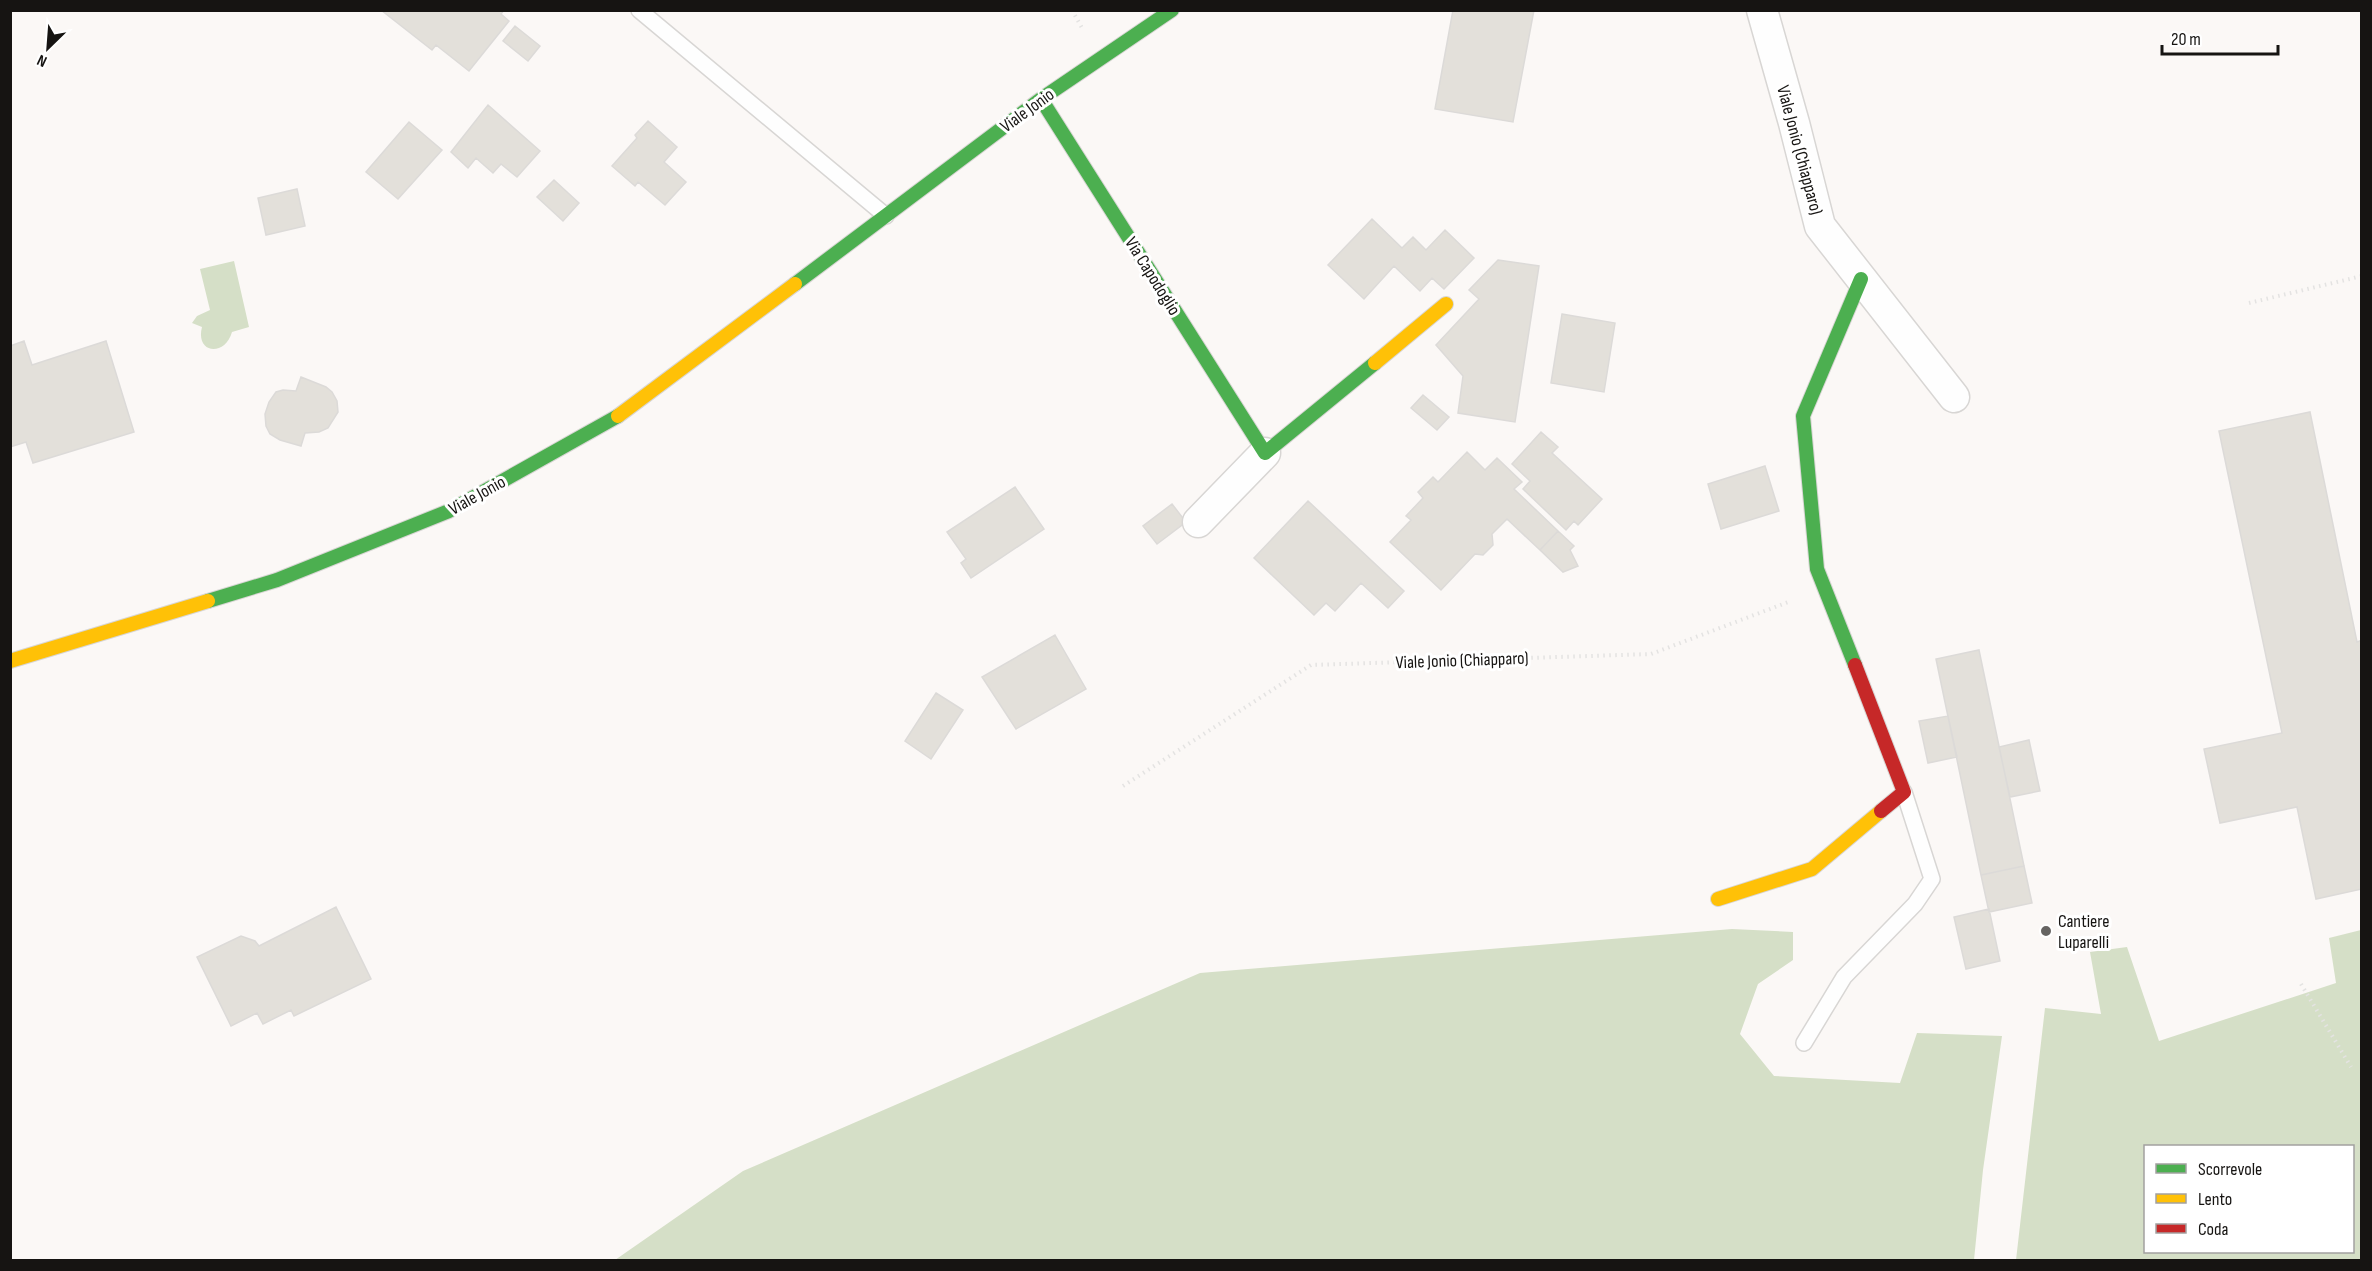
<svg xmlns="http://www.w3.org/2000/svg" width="2372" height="1271" viewBox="0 0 2372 1271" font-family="'Sofia Sans Condensed',sans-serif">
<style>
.water{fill:#d5dfc7;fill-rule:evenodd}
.building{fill:#e3e0da;stroke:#dcdad8;stroke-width:1.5}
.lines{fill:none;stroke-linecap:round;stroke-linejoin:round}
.lane-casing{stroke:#d8d6d4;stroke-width:18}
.street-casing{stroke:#d8d6d4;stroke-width:33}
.fast-casing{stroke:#d8d6d4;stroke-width:16}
.slow-casing{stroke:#d8d6d4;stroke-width:16}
.jam-casing{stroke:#d8d6d4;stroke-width:16}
.path{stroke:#e4e3e2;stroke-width:4;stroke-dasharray:1.5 4.5;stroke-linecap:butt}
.lane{stroke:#fefefe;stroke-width:15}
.street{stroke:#fefefe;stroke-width:30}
.fast{stroke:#4caf50;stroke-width:14}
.slow{stroke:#ffc107;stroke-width:14}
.jam{stroke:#c62828;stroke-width:14}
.poi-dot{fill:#666462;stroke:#fff;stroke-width:2}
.labels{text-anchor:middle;stroke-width:6;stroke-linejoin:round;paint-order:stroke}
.street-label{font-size:18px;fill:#161412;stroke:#fff}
.poi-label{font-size:18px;fill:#161412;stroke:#fff;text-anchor:start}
</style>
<rect width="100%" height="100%" fill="#fbf8f6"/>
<path class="water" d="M 234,261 L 249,327 L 232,332 C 225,357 195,354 202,327 L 192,323 L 197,316 L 210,310 L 200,269 Z
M 1732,929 L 1793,932 L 1793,960 L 1758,984 L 1740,1034 L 1774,1076 L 1900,1083 L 1917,1033 L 2002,1036 L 1983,1170 L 1974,1260 L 615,1260 L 743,1171 L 1200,973 Z
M 2361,930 L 2361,1260 L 2016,1260 L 2045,1008 L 2101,1014 L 2090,952 L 2127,947 L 2159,1041 L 2336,983 L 2329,938 ZM 2146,1146 L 2352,1146 L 2352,1252 L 2146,1252 Z"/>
<path class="building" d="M 381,10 L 504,10 L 501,14 L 509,21 L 469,71 L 436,45 L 432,50 Z
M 1453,10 L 1534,10 L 1513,122 L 1435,109 Z
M 515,26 L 540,46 L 528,61 L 503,41 Z
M 488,105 L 540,151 L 517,177 L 501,164 L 493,173 L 476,158 L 468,168 L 451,152 Z
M 648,121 L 677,147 L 664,162 L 686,182 L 665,205 L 638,182 L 635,186 L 612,166 L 637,138 L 635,135 Z
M 409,122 L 442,150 L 398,199 L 366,172 Z
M 554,180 L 579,203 L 563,221 L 537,197 Z
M 297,189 L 305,226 L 266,235 L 258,198 Z
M 1372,219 L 1402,248 L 1413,237 L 1426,250 L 1445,230 L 1474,258 L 1444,289 L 1432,278 L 1420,291 L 1394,266 L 1364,299 L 1328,265 Z
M 1498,260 L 1539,266 L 1515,422 L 1458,413 L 1463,376 L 1436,345 L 1479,299 L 1469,290 Z
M 1562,314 L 1615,323 L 1604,392 L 1551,383 Z
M 24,341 L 32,365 L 106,341 L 134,432 L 33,463 L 26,442 L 10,447 L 10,346 Z
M 301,377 L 326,387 L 332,392 L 337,401 L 338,412 L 328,428 L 319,432 L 305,433 L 301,446 L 280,440 L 270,434 L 266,426 L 265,414 L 269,402 L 276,392 L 283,390 L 296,391 Z
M 1423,395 L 1449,417 L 1437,430 L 1411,408 Z
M 2310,412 L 2357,642 L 2362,640 L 2362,889 L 2316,899 L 2297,807 L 2220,823 L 2204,749 L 2282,733 L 2219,431 Z
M 1541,432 L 1558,447 L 1552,453 L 1602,499 L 1578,525 L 1574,521 L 1566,530 L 1523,489 L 1530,481 L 1512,464 Z
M 1467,452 L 1485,470 L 1497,458 L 1522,482 L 1514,489 L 1558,531 L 1540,550 L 1507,519 L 1492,534 L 1493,545 L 1483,555 L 1475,554 L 1441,590 L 1390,542 L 1411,520 L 1406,516 L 1423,498 L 1418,492 L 1433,477 L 1438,482 Z
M 1765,466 L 1779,511 L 1721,529 L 1708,484 Z
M 1015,487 L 1044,529 L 971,578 L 961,563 L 966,559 L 947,532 Z
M 1308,501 L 1404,591 L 1388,608 L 1361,583 L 1335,611 L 1326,603 L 1314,615 L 1254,558 Z
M 1172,504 L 1186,522 L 1157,544 L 1143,526 Z
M 1558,531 L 1574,546 L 1570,550 L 1578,566 L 1563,572 L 1540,550 Z
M 1055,635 L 1086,689 L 1016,729 L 982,677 Z
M 1979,650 L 2024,866 L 1981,875 L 1936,659 Z
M 936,693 L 963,710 L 931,759 L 905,741 Z
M 1948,716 L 1957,757 L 1928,763 L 1919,721 Z
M 2029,740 L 2040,791 L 2010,797 L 1999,747 Z
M 2024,866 L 2032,903 L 1989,912 L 1981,875 Z
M 336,907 L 371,979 L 294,1016 L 291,1010 L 263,1024 L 257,1013 L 231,1026 L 197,957 L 241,936 L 255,941 L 259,946 Z
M 1989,909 L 2000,961 L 1966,969 L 1954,917 Z"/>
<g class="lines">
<defs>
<path id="lane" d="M 639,10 L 886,216
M 1804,1043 L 1844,977 L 1915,904 L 1932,879 L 1904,792"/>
<path id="street" d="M 1762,10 L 1794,123 L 1820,226 L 1954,397
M 1198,522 L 1265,453"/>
<path id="fast" d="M 1041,99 L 1265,453 L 1375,363
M 795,284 L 1041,99 L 1172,10
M 208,601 L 277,580 L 449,511 L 618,416
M 1855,665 L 1817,569 L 1803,416 L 1861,279"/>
<path id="slow" d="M 1375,363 L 1446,304
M 618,416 L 795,284
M 10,661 L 208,601
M 1718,899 L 1812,869 L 1881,811"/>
<path id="jam" d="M 1855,665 L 1904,792 L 1881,811"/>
</defs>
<use href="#lane" class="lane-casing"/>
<use href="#street" class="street-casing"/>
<use href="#fast" class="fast-casing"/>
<use href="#slow" class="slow-casing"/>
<use href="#jam" class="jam-casing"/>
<path class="path" d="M 1072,10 L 1082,28
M 2249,303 L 2362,276
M 1123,786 L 1311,665 L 1651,654 L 1791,601
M 2301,984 L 2351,1067"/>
<use href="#lane" class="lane"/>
<use href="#street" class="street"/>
<use href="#fast" class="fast"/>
<use href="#slow" class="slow"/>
<use href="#jam" class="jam"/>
</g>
<circle class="poi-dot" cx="2046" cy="931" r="6"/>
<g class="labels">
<g class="street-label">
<text transform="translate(1027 110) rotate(-36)" y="6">Viale Jonio</text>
<text transform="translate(1800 150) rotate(75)" y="6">Viale Jonio (Chiapparo)</text>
<text transform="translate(1153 276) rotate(58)" y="6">Via Capodoglio</text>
<text transform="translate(477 495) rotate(-29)" y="6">Viale Jonio</text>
<text transform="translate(1462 660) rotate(-2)" y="6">Viale Jonio (Chiapparo)</text>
</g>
<g class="poi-label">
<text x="2058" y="927">Cantiere<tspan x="2058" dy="21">Luparelli</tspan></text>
</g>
</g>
<rect width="2372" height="1271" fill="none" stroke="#161412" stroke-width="24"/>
<rect x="2144" y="1145" width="210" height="108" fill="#ffffff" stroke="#a2a1a0" stroke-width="1.5"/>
<rect x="2156" y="1164" width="30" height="9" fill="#4caf50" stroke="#a2a1a0" stroke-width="1.5"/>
<text x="2198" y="1175" font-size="18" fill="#161412">Scorrevole</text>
<rect x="2156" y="1194" width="30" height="9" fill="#ffc107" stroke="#a2a1a0" stroke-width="1.5"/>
<text x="2198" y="1205" font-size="18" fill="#161412">Lento</text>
<rect x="2156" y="1224" width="30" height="9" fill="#c62828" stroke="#a2a1a0" stroke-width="1.5"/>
<text x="2198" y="1235" font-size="18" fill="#161412">Coda</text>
<g transform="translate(48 48) rotate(205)" stroke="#ffffff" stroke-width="4.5" paint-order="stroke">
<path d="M0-4.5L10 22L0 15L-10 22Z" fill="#161412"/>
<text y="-9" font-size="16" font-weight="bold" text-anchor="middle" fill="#161412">N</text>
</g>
<path d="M2162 45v9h116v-9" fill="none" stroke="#161412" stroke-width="3"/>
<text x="2171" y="45" font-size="18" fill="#161412" stroke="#ffffff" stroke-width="4.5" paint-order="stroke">20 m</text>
</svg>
